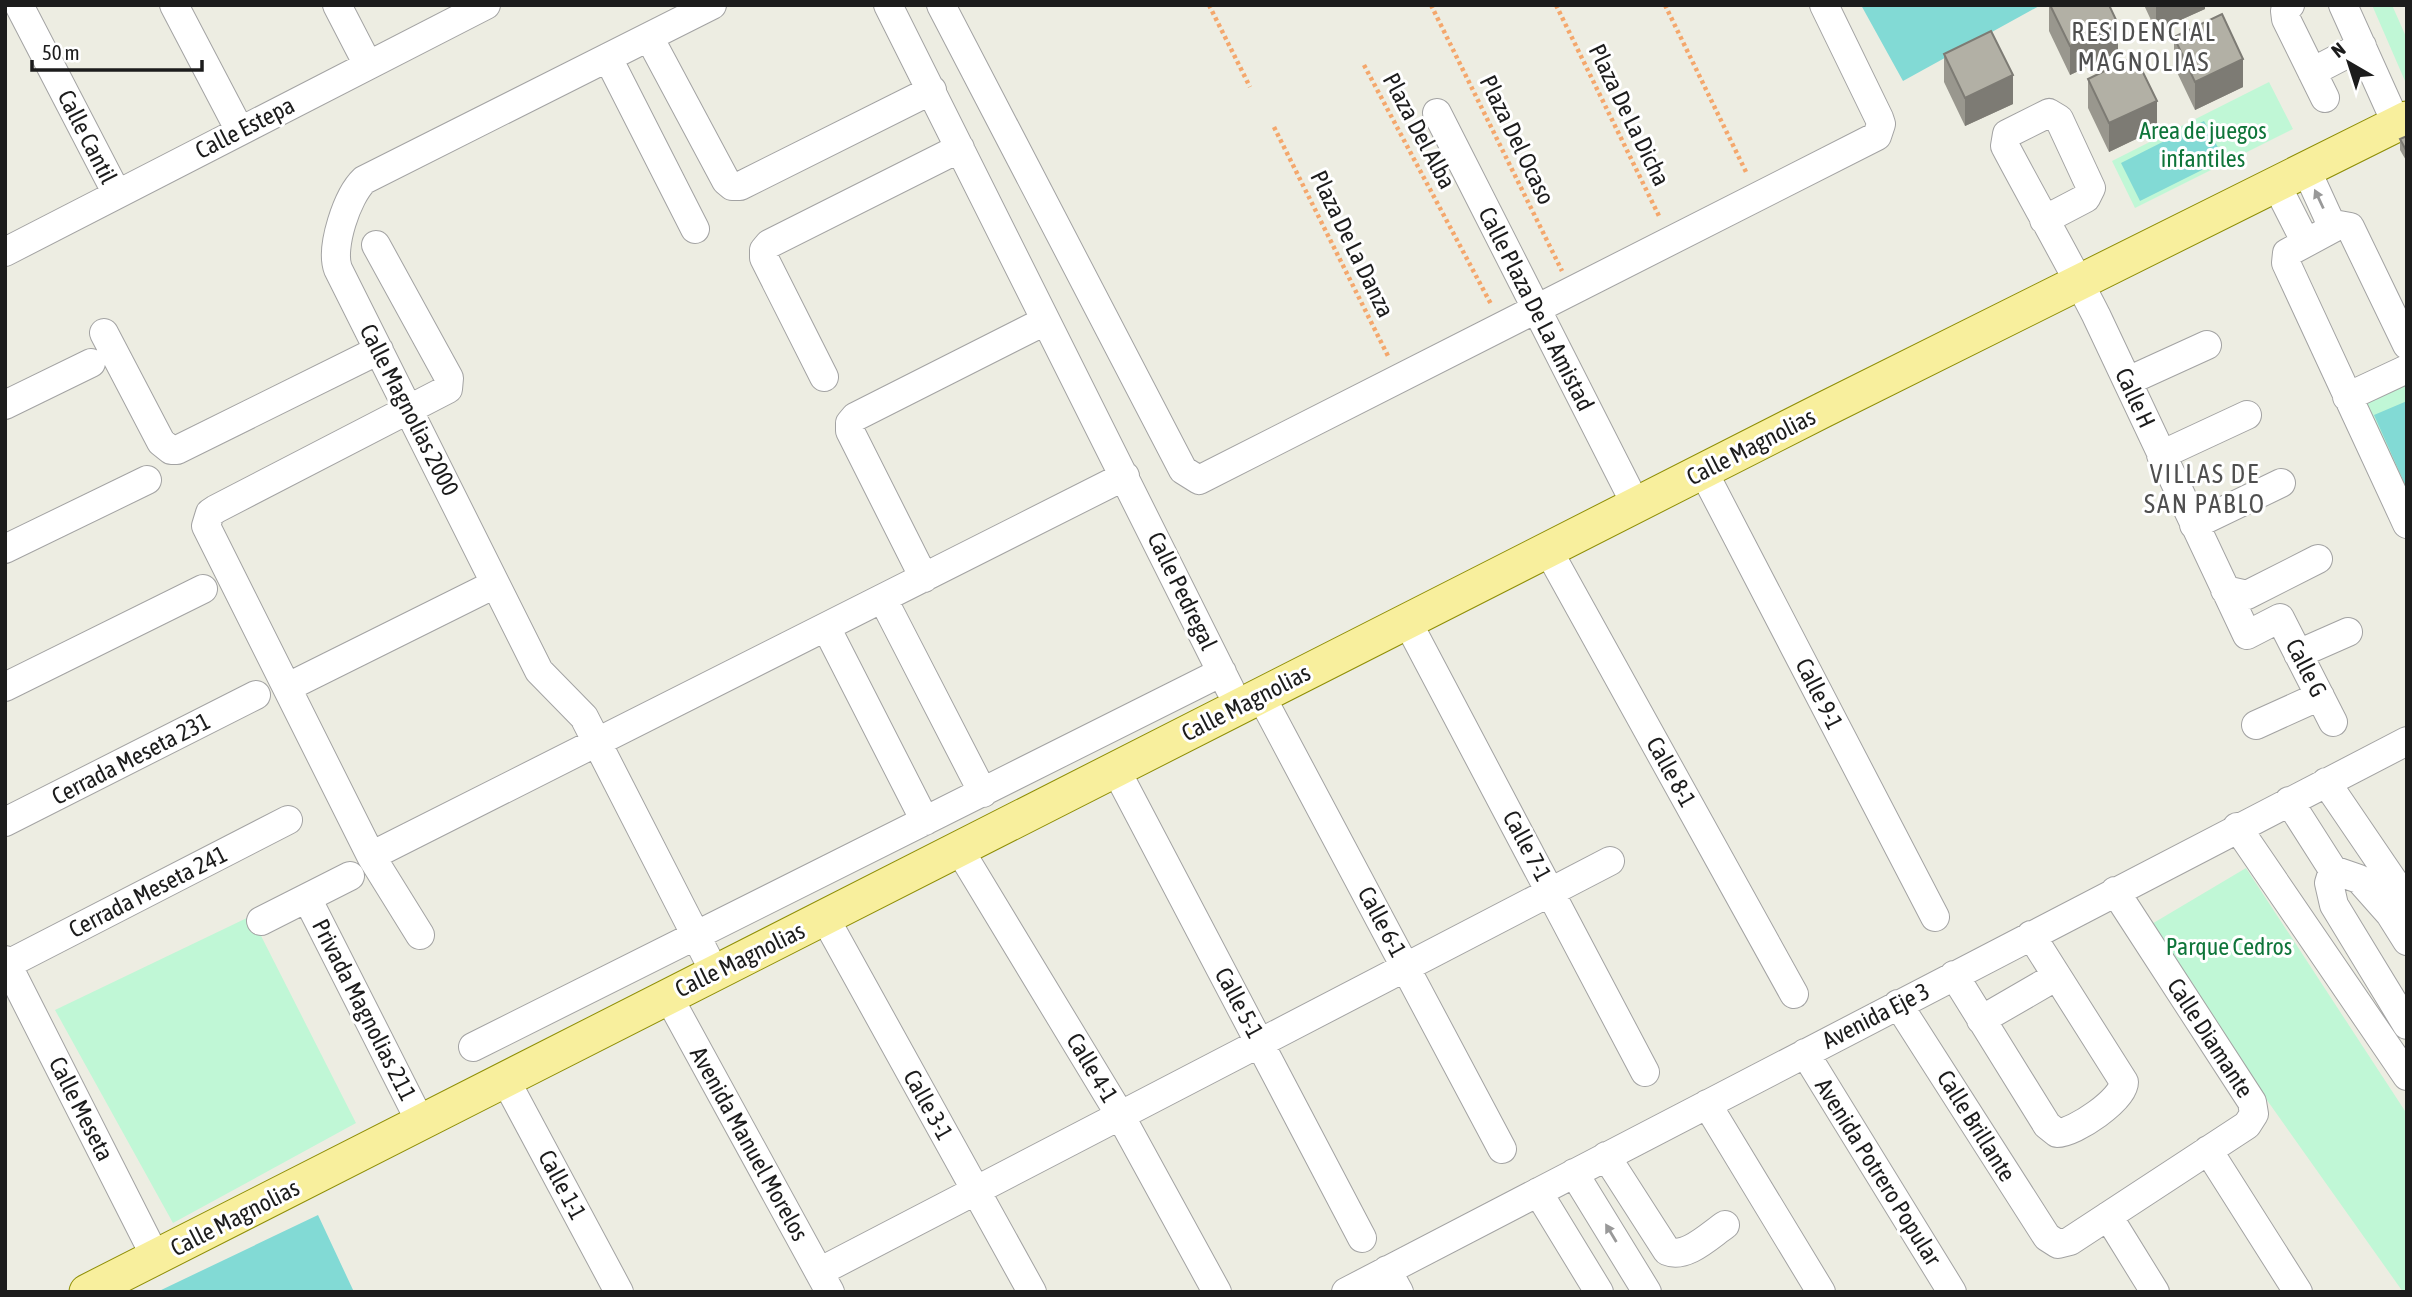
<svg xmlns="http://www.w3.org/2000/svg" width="2412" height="1297" viewBox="0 0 2412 1297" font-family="'Asap Condensed',sans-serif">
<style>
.park{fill:#c0f7d6}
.pitch{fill:#82dad5}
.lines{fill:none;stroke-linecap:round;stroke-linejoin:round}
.minor-casing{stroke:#a3a3a3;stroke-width:30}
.major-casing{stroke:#8e8e06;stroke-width:37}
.path{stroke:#f4a76c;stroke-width:4.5;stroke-dasharray:3.5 3.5;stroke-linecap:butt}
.minor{stroke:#fff;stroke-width:28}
.major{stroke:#f8ef9d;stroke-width:35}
.wall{fill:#99978e}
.shaded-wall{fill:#7d7b74}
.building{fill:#b2b0a5;stroke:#7d7b74;stroke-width:2}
.oneway{fill:#999}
.labels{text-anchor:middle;stroke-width:6;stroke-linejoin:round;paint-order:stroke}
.street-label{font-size:24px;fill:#1c1c1c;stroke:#fff}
.park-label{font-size:24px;fill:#0f753a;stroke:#fff}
.neighbourhood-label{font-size:26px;letter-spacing:2px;fill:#4f4f4f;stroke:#fff}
</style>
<rect width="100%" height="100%" fill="#edede2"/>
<path class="park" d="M 2372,5 L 2392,5 L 2407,39 L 2405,81 Z
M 2269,82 L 2293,129 L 2135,208 L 2112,161 Z
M 2407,383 L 2407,494 L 2364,404 Z
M 2246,868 L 2407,1114 L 2407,1292 L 2403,1292 L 2145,928 Z
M 251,916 L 356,1123 L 173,1223 L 55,1010 Z"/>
<path class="pitch" d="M 1861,5 L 2041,5 L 1903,81 Z
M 2204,121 L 2224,159 L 2140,201 L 2121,163 Z
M 2407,401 L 2407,489 L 2374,415 Z
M 318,1215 L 354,1292 L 157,1292 Z"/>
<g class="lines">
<defs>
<path id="minor" d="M 19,5 L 117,194
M 174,5 L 240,131
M 337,5 L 368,65
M 712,5 L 364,180 C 347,196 330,248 338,269 L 539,671 L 584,717 L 715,973
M 888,5 L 1230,689
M 941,5 L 1183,470 L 1199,480 L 1877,136 L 1881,124 L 1879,118 L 1824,5
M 2290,5 L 2285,11 L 2286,19 L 2325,98
M 2343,5 L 2397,125
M 649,37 L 726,181 L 732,186 L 740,186 L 932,90
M 608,58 L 695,229
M 2312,72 L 2362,46
M 1437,113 L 1636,505
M 2306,169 L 2333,228
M 2276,184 L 2305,241
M 2044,220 L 2086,198 L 2091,188 L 2059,119 L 2049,113 L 2007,134 L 2005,146 C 2035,203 2067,258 2096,315 L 2247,635 L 2280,618 L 2333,722
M 376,245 L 449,378 L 448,389 L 216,509 L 210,513 L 206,526 L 371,856 L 420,935
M 5,252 L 486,5
M 104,333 L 161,442 L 171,450 L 177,450 L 379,350
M 2407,345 L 2350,227 L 2339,225 L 2287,253 L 2286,263 L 2407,524
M 824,377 L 764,258 L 764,250 L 769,244 L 960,148
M 2128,381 L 2207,345
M 2347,397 L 2407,369
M 5,405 L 91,363
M 2161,455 L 2247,415
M 1703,471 L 1935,917
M 2194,525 L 2281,483
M 5,549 L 147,480
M 1548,550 L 1794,994
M 924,578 L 850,431 L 850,423 L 855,417 L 1045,321
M 2225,590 L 2247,595 L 2318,559
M 883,599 L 983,793
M 1407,621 L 1645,1072
M 826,627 L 925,821
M 2298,654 L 2348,632
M 5,687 L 203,589
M 288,687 L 495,584
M 1261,696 L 1502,1149
M 2256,725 L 2320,696
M 1116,770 L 1362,1238
M 2326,782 L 2407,901
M 2289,801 L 2333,870 L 2359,879 L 2390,914 L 2407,941
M 5,822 L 256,695
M 2237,827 L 2407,1076
M 959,849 L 1120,1115 L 1217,1292
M 371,856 L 1125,476
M 2333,870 L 2329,883 L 2334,905 L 2407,1025
M 307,898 L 421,1123
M 825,918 L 1032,1292
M 261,921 L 350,876
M 5,960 L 156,1258
M 8,964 L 288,820
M 1954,975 L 2047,1125 L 2057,1133 C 2075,1133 2124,1099 2124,1082 L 2031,935
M 668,996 L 830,1292
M 1898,1004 L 2047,1237 L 2058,1244 L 2070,1241 L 2247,1125 L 2254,1114 L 2252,1102 L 2115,891
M 1981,1020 L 2057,976
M 473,1047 L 1222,672
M 1805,1053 L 1952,1292
M 505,1079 L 619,1292
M 1707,1104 L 1821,1292
M 2208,1150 L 2298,1292
M 1606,1156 L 1667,1251 C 1686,1259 1709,1236 1725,1225
M 1574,1173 L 1647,1292
M 1538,1192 L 1599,1292
M 2108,1216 L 2155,1292
M 1387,1270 L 1399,1292
M 819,1272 L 1610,861
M 1346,1292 L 2407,741"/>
<path id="major" d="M 87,1292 L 1823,410 L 2407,119"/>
</defs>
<use href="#minor" class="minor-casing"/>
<use href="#major" class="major-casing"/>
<path class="path" d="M 1209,5 L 1250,87
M 1431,5 L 1562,271
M 1556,5 L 1660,218
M 1665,5 L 1747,174
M 1364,65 L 1492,306
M 1274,127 L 1389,358"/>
<use href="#minor" class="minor"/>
<use href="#major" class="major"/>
</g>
<path class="wall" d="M 2049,5 L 2109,5 L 2118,52 L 2070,75 L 2049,31 Z
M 2144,5 L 2205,5 L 2205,9 L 2156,31 Z
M 2174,37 L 2243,87 L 2195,110 L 2174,66 Z
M 1944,54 L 2013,104 L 1965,126 L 1944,82 Z
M 2088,79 L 2157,129 L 2109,152 L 2088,108 Z
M 2407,136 L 2407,162 L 2400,150 L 2400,139 Z"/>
<path class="shaded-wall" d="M 2156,5 L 2205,5 L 2205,9 L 2156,31 Z
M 2118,24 L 2118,52 L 2070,75 L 2070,46 Z
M 2243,59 L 2243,87 L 2195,110 L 2195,82 Z
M 2013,75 L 2013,104 L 1965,126 L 1965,98 Z
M 2157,101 L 2157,129 L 2109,152 L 2109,123 Z"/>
<path class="building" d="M 2050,5 L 2109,5 L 2118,24 L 2070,46 Z
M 2222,14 L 2243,59 L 2195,82 L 2174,37 Z
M 1991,31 L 2013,75 L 1965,98 L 1944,54 Z
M 2135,56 L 2157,101 L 2109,123 L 2088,79 Z
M 2407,136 L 2407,152 L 2400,139 Z"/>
<defs><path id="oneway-solid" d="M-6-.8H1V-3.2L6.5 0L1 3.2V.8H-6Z" transform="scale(1.75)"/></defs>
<g class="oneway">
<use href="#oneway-solid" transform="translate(2319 199) rotate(-115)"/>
<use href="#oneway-solid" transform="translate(1611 1233) rotate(-121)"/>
</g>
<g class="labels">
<g class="street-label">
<text transform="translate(1629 115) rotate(64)" y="8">Plaza De La Dicha</text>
<text transform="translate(245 128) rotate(-27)" y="8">Calle Estepa</text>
<text transform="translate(1419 131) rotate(62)" y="8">Plaza Del Alba</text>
<text transform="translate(87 137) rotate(63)" y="8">Calle Cantil</text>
<text transform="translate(1517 140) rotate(64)" y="8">Plaza Del Ocaso</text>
<text transform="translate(1352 244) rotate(64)" y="8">Plaza De La Danza</text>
<text transform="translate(1536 309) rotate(63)" y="8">Calle Plaza De La Amistad</text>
<text transform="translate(2135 398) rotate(65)" y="8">Calle H</text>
<text transform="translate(409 410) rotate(63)" y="8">Calle Magnolias 2000</text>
<text transform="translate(1751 447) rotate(-27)" y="8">Calle Magnolias</text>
<text transform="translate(1182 591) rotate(64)" y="8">Calle Pedregal</text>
<text transform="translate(2306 668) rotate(63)" y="8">Calle G</text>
<text transform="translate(1819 694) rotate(63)" y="8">Calle 9-1</text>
<text transform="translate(1246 703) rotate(-27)" y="8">Calle Magnolias</text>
<text transform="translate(131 759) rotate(-27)" y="8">Cerrada Meseta 231</text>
<text transform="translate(1671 772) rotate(61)" y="8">Calle 8-1</text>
<text transform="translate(1527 846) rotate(62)" y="8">Calle 7-1</text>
<text transform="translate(148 892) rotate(-27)" y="8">Cerrada Meseta 241</text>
<text transform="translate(1382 922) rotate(62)" y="8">Calle 6-1</text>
<text transform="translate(740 960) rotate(-26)" y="8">Calle Magnolias</text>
<text transform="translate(1239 1003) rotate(62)" y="8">Calle 5-1</text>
<text transform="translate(364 1010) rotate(63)" y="8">Privada Magnolias 211</text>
<text transform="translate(1876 1016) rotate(-27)" y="8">Avenida Eje 3</text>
<text transform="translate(2210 1038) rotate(57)" y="8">Calle Diamante</text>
<text transform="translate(1092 1068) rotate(59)" y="8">Calle 4-1</text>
<text transform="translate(928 1105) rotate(61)" y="8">Calle 3-1</text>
<text transform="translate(81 1109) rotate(63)" y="8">Calle Meseta</text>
<text transform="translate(1976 1126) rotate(58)" y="8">Calle Brillante</text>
<text transform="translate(749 1144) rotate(61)" y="8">Avenida Manuel Morelos</text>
<text transform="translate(1878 1172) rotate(58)" y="8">Avenida Potrero Popular</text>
<text transform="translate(562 1185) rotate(62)" y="8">Calle 1-1</text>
<text transform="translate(235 1218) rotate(-27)" y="8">Calle Magnolias</text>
</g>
<g class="park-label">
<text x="2203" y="139">Area de juegos<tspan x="2203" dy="28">infantiles</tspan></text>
<text x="2229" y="955">Parque Cedros</text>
</g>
<g class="neighbourhood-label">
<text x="2144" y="41">RESIDENCIAL<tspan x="2144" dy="30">MAGNOLIAS</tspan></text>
<text x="2205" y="483">VILLAS DE<tspan x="2205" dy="30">SAN PABLO</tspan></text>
</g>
</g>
<rect width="2412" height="1297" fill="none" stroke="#1c1c1c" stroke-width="14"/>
<g transform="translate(2349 63) rotate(321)" stroke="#ffffff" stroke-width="5" paint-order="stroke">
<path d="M0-5L12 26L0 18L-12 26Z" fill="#1c1c1c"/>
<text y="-10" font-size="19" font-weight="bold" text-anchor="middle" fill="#1c1c1c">N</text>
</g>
<path d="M32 60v10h170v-10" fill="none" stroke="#1c1c1c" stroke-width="3.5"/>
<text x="42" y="60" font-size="21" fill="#1c1c1c" stroke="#ffffff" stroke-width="5" paint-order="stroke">50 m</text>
</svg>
